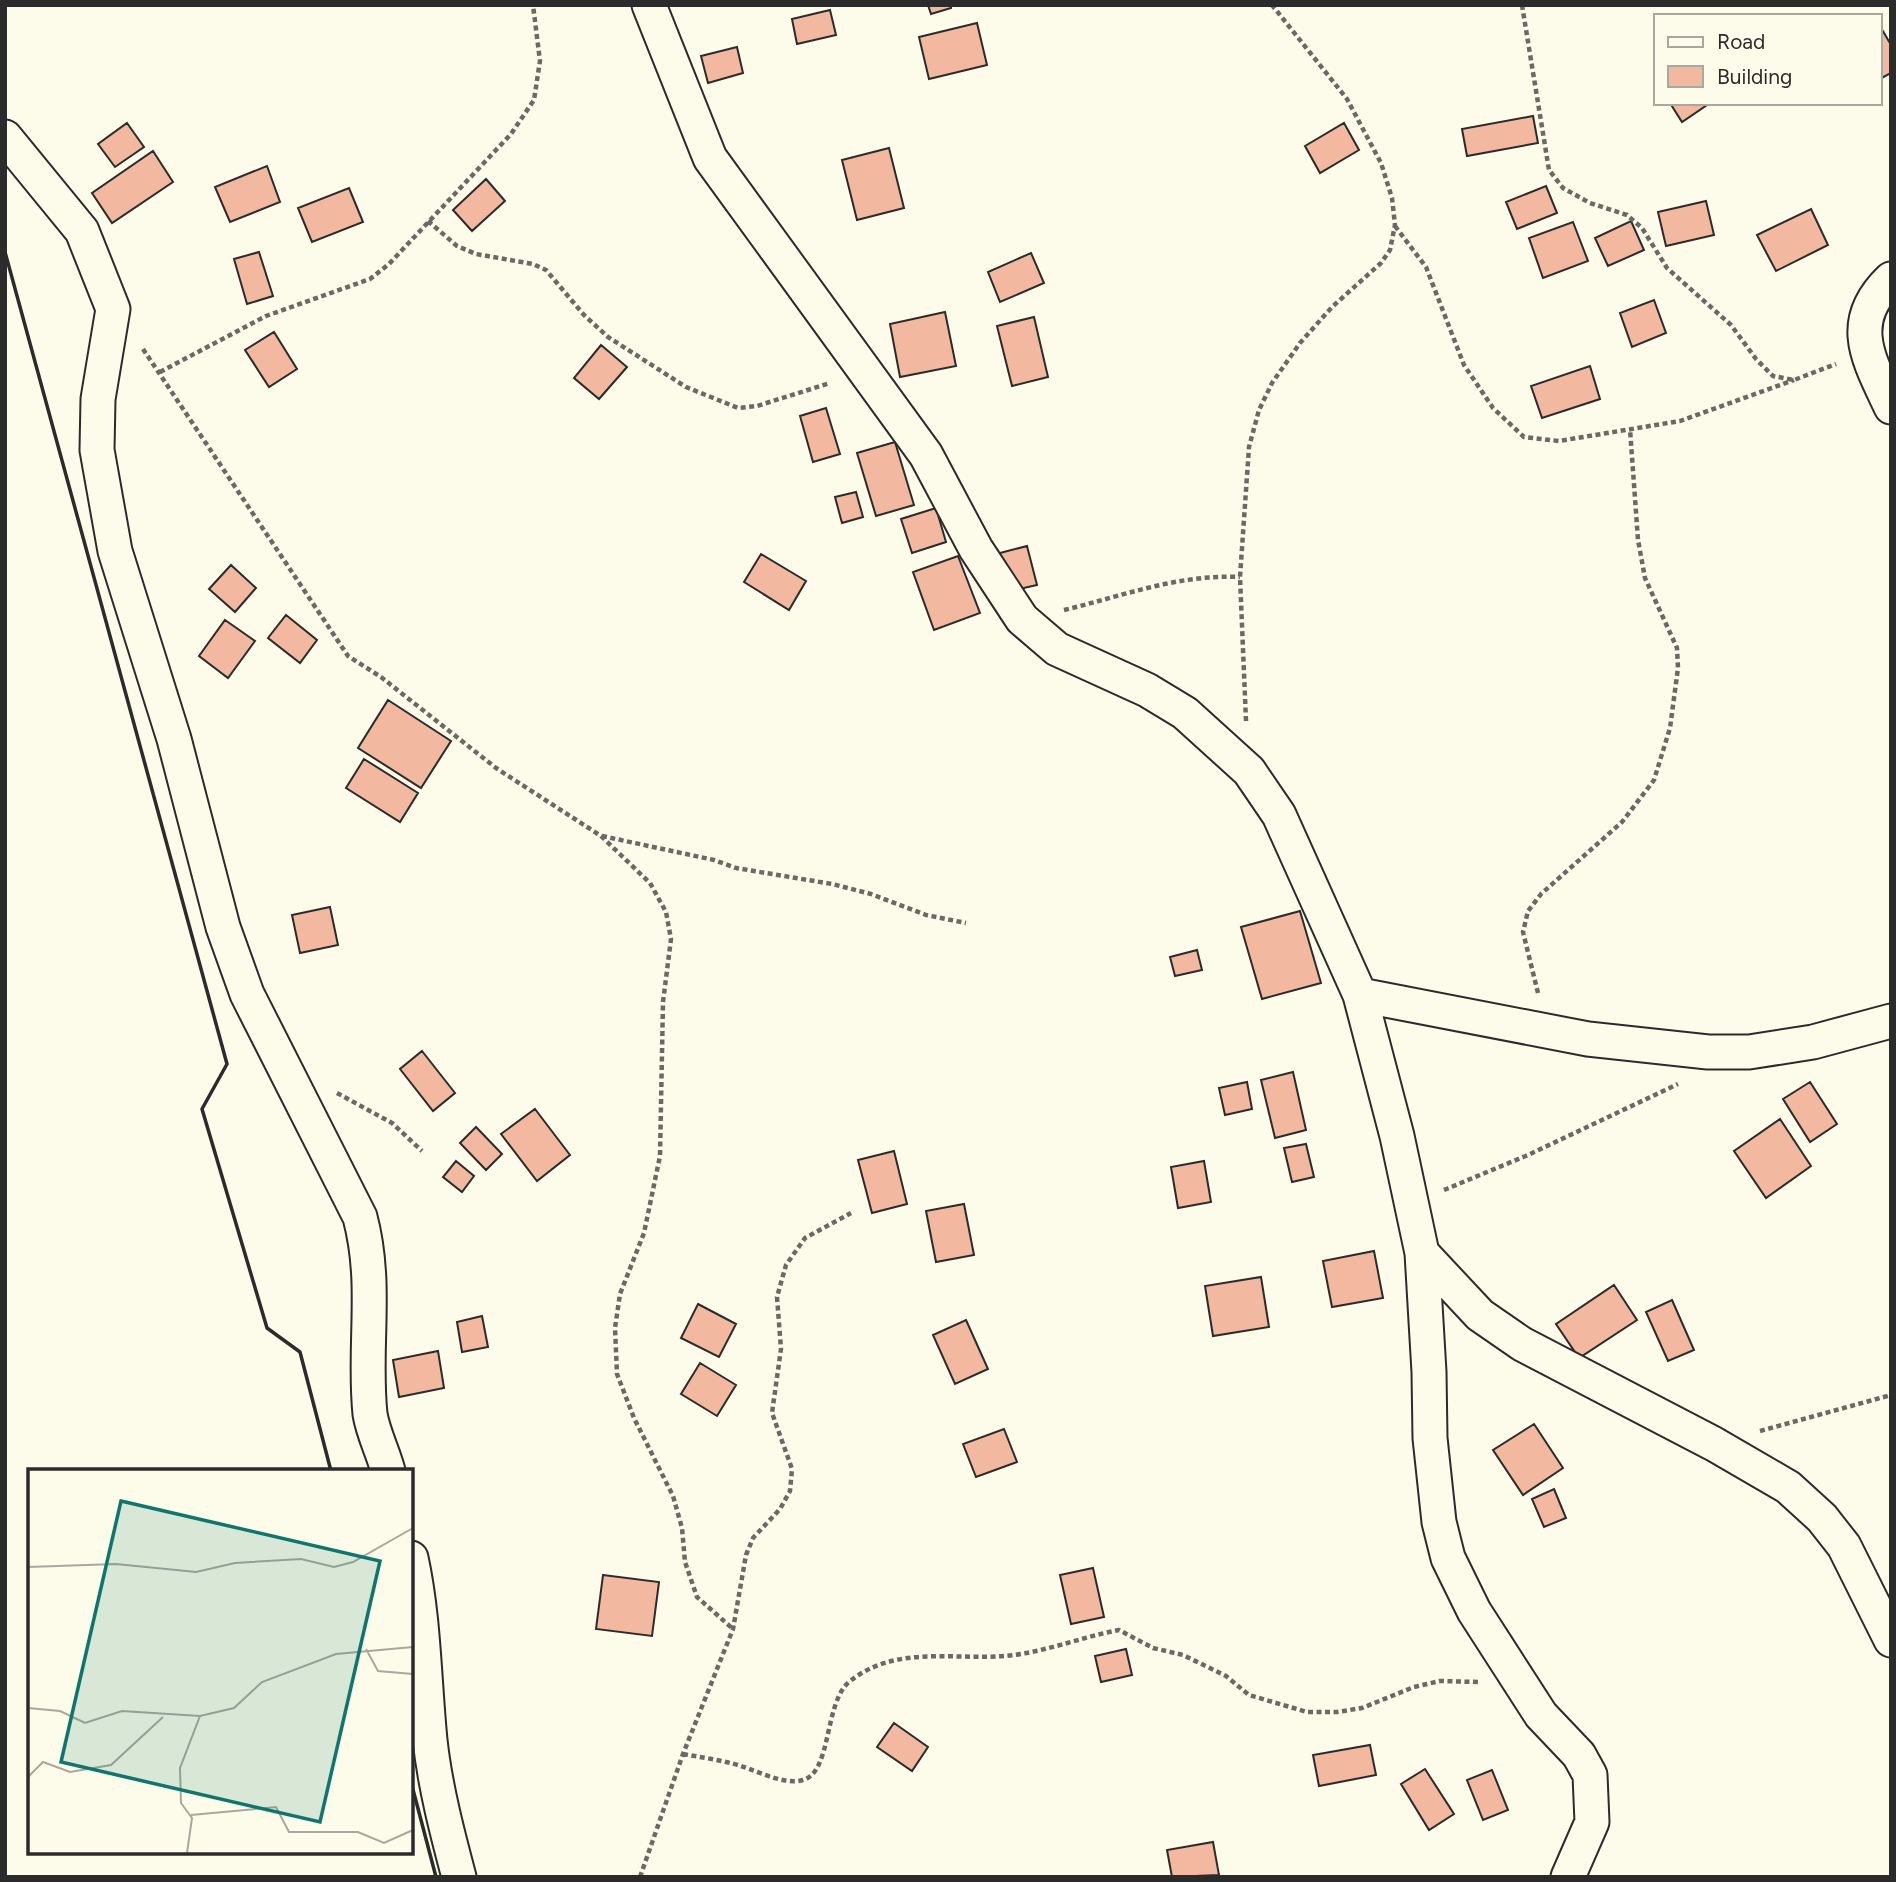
<svg xmlns="http://www.w3.org/2000/svg" width="1896" height="1882" viewBox="0 0 1896 1882" font-family="Figtree,sans-serif">
<style>
.building{fill:#f2b8a0;stroke:#2b2b2b;stroke-width:2}
.lines{fill:none;stroke-linecap:round;stroke-linejoin:round}
.minor-casing{stroke:#2b2b2b;stroke-width:37}
.path{stroke:#6a6964;stroke-width:4.5;stroke-dasharray:5 3.5;stroke-linecap:butt}
.minor{stroke:#fdfbea;stroke-width:33}
.wall{stroke:#2b2b2b;stroke-width:3.5}
.inset-road{fill:none;stroke:#a9a89e;stroke-width:2}
.view{fill:#0f766e;fill-opacity:0.15;stroke:#0f766e;stroke-width:3.5}
.inset-edge{fill:none;stroke:#2b2b2b;stroke-width:3.5}
</style>
<rect width="100%" height="100%" fill="#fdfbea"/>
<path class="building" d="M 928,5 L 951,5 L 951,8 L 931,14 Z
M 830,10 L 836,35 L 797,44 L 792,19 Z
M 977,23 L 987,65 L 929,79 L 919,37 Z
M 1880,26 L 1891,45 L 1891,73 L 1880,79 Z
M 737,47 L 743,73 L 708,83 L 701,56 Z
M 1670,103 L 1710,103 L 1682,122 Z
M 1533,116 L 1538,143 L 1467,156 L 1462,129 Z
M 127,123 L 144,147 L 115,167 L 98,144 Z
M 1344,123 L 1359,150 L 1320,173 L 1305,146 Z
M 889,148 L 904,208 L 857,220 L 842,160 Z
M 153,151 L 173,182 L 112,223 L 92,193 Z
M 267,166 L 280,202 L 230,222 L 215,187 Z
M 486,179 L 505,201 L 472,231 L 453,210 Z
M 1546,186 L 1557,213 L 1517,229 L 1506,202 Z
M 349,188 L 363,222 L 312,242 L 298,208 Z
M 1706,201 L 1714,235 L 1666,246 L 1658,212 Z
M 1811,209 L 1828,245 L 1776,271 L 1757,235 Z
M 1631,221 L 1644,250 L 1608,266 L 1595,238 Z
M 1573,222 L 1588,261 L 1543,278 L 1529,238 Z
M 259,252 L 273,296 L 247,304 L 234,259 Z
M 1031,253 L 1044,283 L 1000,302 L 988,272 Z
M 1654,300 L 1666,333 L 1632,347 L 1620,313 Z
M 945,312 L 956,366 L 900,377 L 890,324 Z
M 1034,317 L 1048,377 L 1012,386 L 997,326 Z
M 274,332 L 297,369 L 269,387 L 245,350 Z
M 601,345 L 627,367 L 599,399 L 574,378 Z
M 1590,366 L 1600,399 L 1542,418 L 1531,386 Z
M 826,408 L 840,454 L 813,462 L 800,416 Z
M 895,442 L 914,505 L 876,516 L 857,453 Z
M 856,492 L 863,517 L 842,523 L 835,497 Z
M 936,508 L 946,542 L 912,553 L 901,519 Z
M 1027,546 L 1037,585 L 1010,591 L 1000,553 Z
M 761,554 L 806,581 L 789,610 L 744,582 Z
M 958,556 L 980,613 L 934,630 L 913,572 Z
M 231,565 L 256,588 L 235,612 L 209,589 Z
M 286,615 L 317,640 L 300,663 L 268,638 Z
M 225,620 L 255,641 L 228,678 L 199,656 Z
M 388,700 L 451,741 L 421,788 L 358,748 Z
M 364,759 L 418,793 L 400,822 L 346,788 Z
M 330,907 L 338,945 L 300,953 L 292,915 Z
M 1300,911 L 1321,983 L 1262,999 L 1241,927 Z
M 1197,950 L 1202,970 L 1175,976 L 1170,957 Z
M 422,1051 L 455,1093 L 433,1111 L 400,1069 Z
M 1293,1072 L 1306,1130 L 1275,1138 L 1261,1080 Z
M 1247,1082 L 1252,1109 L 1225,1115 L 1219,1088 Z
M 1810,1082 L 1837,1124 L 1810,1142 L 1783,1099 Z
M 535,1109 L 570,1155 L 537,1181 L 501,1134 Z
M 1780,1119 L 1811,1166 L 1766,1198 L 1734,1151 Z
M 476,1127 L 502,1154 L 486,1170 L 460,1143 Z
M 1306,1144 L 1314,1177 L 1292,1182 L 1284,1148 Z
M 894,1151 L 907,1204 L 872,1213 L 858,1160 Z
M 456,1161 L 474,1176 L 462,1192 L 443,1177 Z
M 1204,1161 L 1211,1202 L 1178,1208 L 1171,1167 Z
M 964,1204 L 974,1255 L 936,1262 L 926,1211 Z
M 1374,1251 L 1383,1298 L 1332,1307 L 1323,1261 Z
M 1261,1277 L 1269,1327 L 1213,1336 L 1205,1286 Z
M 1614,1285 L 1637,1320 L 1579,1358 L 1556,1324 Z
M 1672,1300 L 1694,1350 L 1668,1361 L 1646,1312 Z
M 698,1304 L 736,1324 L 719,1357 L 681,1338 Z
M 482,1316 L 488,1347 L 462,1352 L 457,1322 Z
M 966,1320 L 988,1369 L 955,1384 L 933,1335 Z
M 438,1351 L 444,1388 L 399,1397 L 393,1360 Z
M 700,1363 L 736,1385 L 717,1416 L 681,1394 Z
M 1534,1424 L 1563,1468 L 1523,1495 L 1493,1450 Z
M 1004,1429 L 1017,1462 L 976,1477 L 963,1444 Z
M 1554,1489 L 1566,1518 L 1544,1527 L 1532,1499 Z
M 1093,1568 L 1104,1617 L 1071,1624 L 1060,1575 Z
M 603,1575 L 659,1582 L 652,1636 L 596,1629 Z
M 1126,1649 L 1132,1675 L 1101,1682 L 1095,1656 Z
M 894,1723 L 928,1747 L 912,1771 L 877,1747 Z
M 1370,1745 L 1376,1775 L 1319,1786 L 1313,1755 Z
M 1425,1769 L 1454,1814 L 1429,1830 L 1401,1784 Z
M 1492,1770 L 1508,1810 L 1483,1820 L 1467,1780 Z
M 1213,1842 L 1219,1875 L 1172,1877 L 1167,1850 Z"/>
<g class="lines">
<defs>
<path id="minor" d="M 649,5 L 710,158 L 926,455 L 976,549 L 1022,619 L 1057,649 L 1147,690 L 1185,713 L 1249,771 L 1279,815 L 1360,995 L 1397,1136 L 1422,1253 L 1429,1372 L 1430,1438 L 1439,1522 L 1448,1558 L 1474,1611 L 1541,1715 L 1579,1755 L 1590,1775 L 1592,1822 L 1568,1877
M 5,137 L 82,231 L 113,309 L 98,399 L 97,450 L 115,551 L 174,739 L 223,927 L 247,994 L 360,1217 C 378,1285 363,1347 370,1414 C 373,1433 383,1452 388,1471
M 1891,279 C 1846,322 1868,358 1891,407
M 1360,995 L 1588,1039 L 1708,1052 L 1749,1052 L 1813,1042 L 1891,1021
M 1422,1253 L 1480,1315 L 1522,1344 L 1714,1444 L 1788,1487 L 1822,1518 L 1844,1546 L 1891,1640
M 411,1558 C 424,1618 424,1679 430,1740 C 435,1786 447,1832 459,1877"/>
</defs>
<use href="#minor" class="minor-casing"/>
<path class="path" d="M 1522,5 L 1549,170 L 1563,188 L 1590,203 L 1627,215 L 1642,228 L 1667,268 L 1731,325 L 1756,359 L 1773,376 L 1794,380 L 1836,364
M 428,221 L 457,246 L 476,254 L 533,264 L 546,270 L 584,315 L 608,337 L 686,387 L 738,408 L 757,406 L 830,383
M 1395,226 L 1426,267 L 1464,365 L 1493,408 L 1524,437 L 1559,441 L 1680,421 L 1794,380
M 143,349 L 348,656 L 381,677 L 496,768 L 601,836 L 650,883 L 666,912 L 671,939 L 663,1002 L 660,1156 L 644,1233 L 620,1294 L 615,1328 L 617,1374 L 634,1418 L 673,1496 L 682,1528 L 685,1562 L 697,1597 L 733,1629
M 160,372 L 266,316 L 370,279 L 389,264 L 511,134 L 534,100 L 540,61 L 533,5
M 1064,610 C 1123,596 1178,574 1240,577
M 1246,721 L 1240,577 L 1249,447 L 1259,410 L 1272,383 L 1300,343 L 1332,307 L 1381,263 L 1390,250 L 1395,225 L 1392,198 L 1381,163 L 1347,99 L 1272,5
M 602,836 L 714,860 L 736,868 L 832,884 L 871,894 L 926,915 L 966,923
M 1538,993 L 1523,932 L 1528,911 L 1541,894 L 1622,822 L 1654,780 L 1670,728 L 1678,668 L 1677,648 L 1645,578 L 1638,540 L 1630,429
M 337,1093 L 392,1123 L 422,1151
M 1444,1190 L 1528,1155 L 1678,1084
M 1760,1431 L 1891,1395
M 683,1754 C 699,1757 715,1759 730,1763 C 751,1767 781,1786 803,1780 C 832,1772 824,1703 849,1682 C 894,1645 952,1660 1004,1656 C 1043,1653 1081,1637 1119,1630 L 1153,1648 L 1183,1655 L 1226,1676 L 1249,1695 L 1307,1712 L 1337,1712 L 1362,1708 L 1414,1687 L 1440,1681 L 1479,1682
M 640,1877 L 683,1754 L 733,1629 L 746,1555 L 753,1538 L 780,1509 L 790,1491 L 792,1469 L 772,1413 L 781,1349 L 777,1297 L 786,1265 L 805,1238 L 851,1213"/>
<use href="#minor" class="minor"/>
<path class="wall" d="M 5,252 L 227,1064 L 202,1109 L 267,1328 L 300,1352 L 331,1471
M 411,1782 L 436,1877"/>
</g>
<g transform="translate(28 1469)">
<rect width="385" height="385" fill="#fdfbea"/>
<path class="inset-road" d="M 0,98 L 88,95 L 168,103 L 207,94 L 273,90 L 306,98 L 325,93 L 385,59M 338,180 L 350,202 L 385,205M 0,239 L 32,242 L 57,254 L 94,242 L 172,247 L 206,239 L 234,213 L 308,185 L 385,178M 385,288 L 385,316M 0,308 L 15,293 L 42,303 L 83,296 L 135,248M 163,346 L 248,338 L 261,363 L 330,363 L 356,374 L 385,361M 159,384 L 164,349 L 153,334 L 152,299 L 172,247"/>
<path class="view" d="M 93,32 L 352,92 L 292,353 L 33,293 Z"/>
<rect width="385" height="385" class="inset-edge"/>
</g>
<rect width="1896" height="1882" fill="none" stroke="#2b2b2b" stroke-width="14"/>
<rect x="1654" y="14" width="228" height="91" fill="#fdfbea" stroke="#a9a89e" stroke-width="2"/>
<rect x="1668" y="37" width="35" height="10" fill="#fdfbea" stroke="#a9a89e" stroke-width="2"/>
<text x="1717" y="49" font-size="21" fill="#2b2b2b">Road</text>
<rect x="1668" y="66" width="35" height="21" fill="#f2b8a0" stroke="#a9a89e" stroke-width="2"/>
<text x="1717" y="84" font-size="21" fill="#2b2b2b">Building</text>
</svg>
